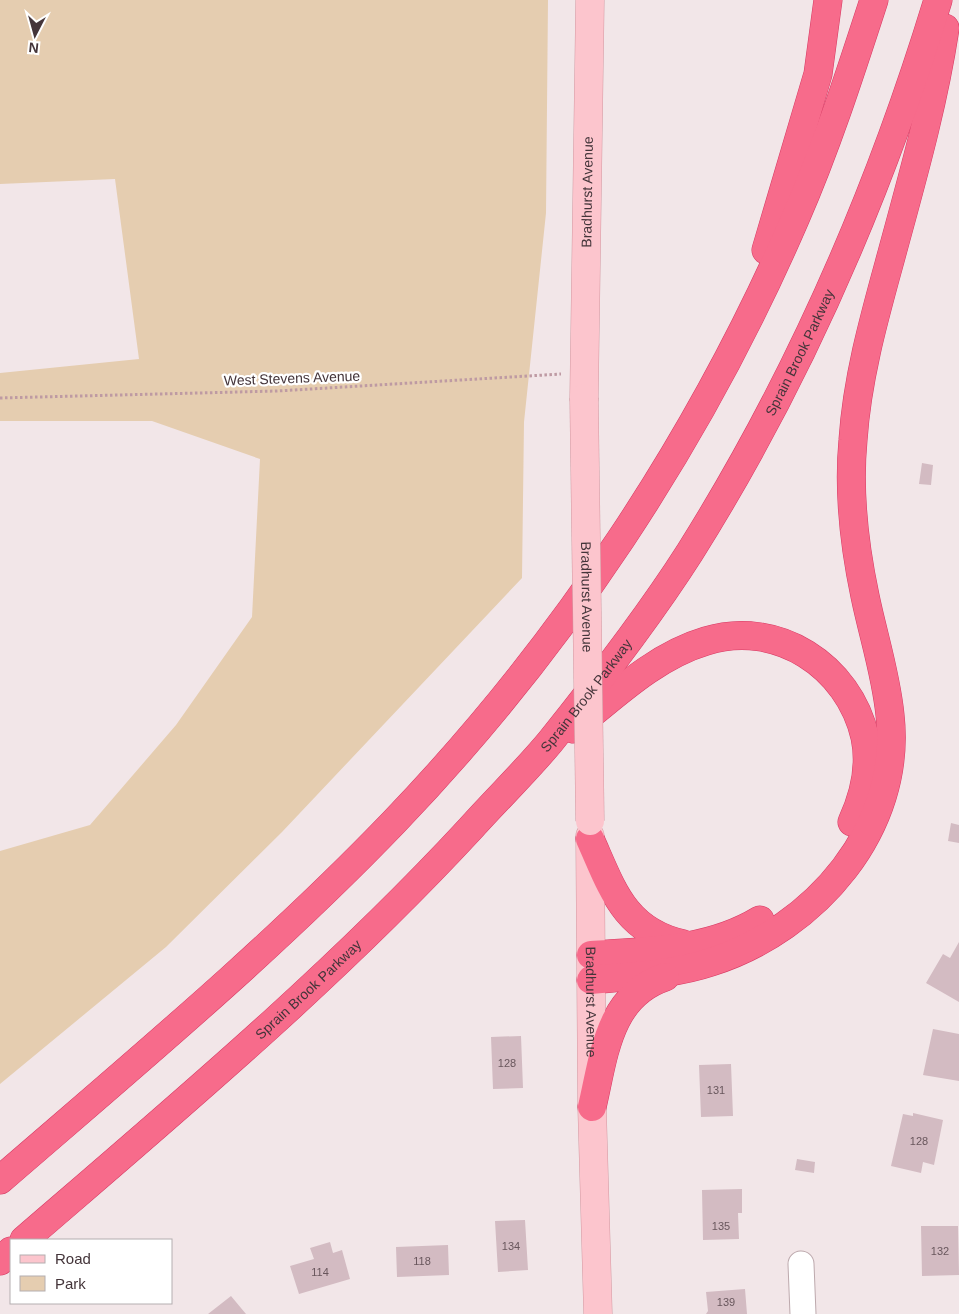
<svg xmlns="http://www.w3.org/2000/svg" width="959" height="1314" viewBox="0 0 959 1314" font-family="Helvetica,sans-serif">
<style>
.green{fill:#e5cdb0}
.building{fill:#d3bbc2}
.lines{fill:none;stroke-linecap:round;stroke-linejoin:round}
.minor-casing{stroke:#bda9ad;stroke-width:27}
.secondary-casing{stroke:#d399a2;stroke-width:29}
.motorway-casing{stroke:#d63b64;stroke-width:29}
.path{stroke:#be9aa3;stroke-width:3;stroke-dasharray:2.5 2.5;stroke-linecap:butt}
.minor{stroke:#fff;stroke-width:25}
.secondary{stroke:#fcc5cd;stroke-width:28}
.motorway{stroke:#f76b8b;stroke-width:28}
.secondary-bridge-casing{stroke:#d399a2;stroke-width:29;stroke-linecap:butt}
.secondary-bridge{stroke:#fcc5cd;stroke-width:28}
.labels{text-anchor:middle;stroke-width:4.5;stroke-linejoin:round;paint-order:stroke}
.number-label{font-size:11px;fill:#68565c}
.street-label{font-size:14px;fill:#44353a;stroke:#fff}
</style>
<rect width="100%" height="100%" fill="#f2e6e8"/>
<path class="green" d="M 0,0 L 548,0 L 546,213 L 524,422 L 522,578 L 282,832 L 166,947 L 0,1084 L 0,851 L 90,825 L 176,725 L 252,617 L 260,459 L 152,421 L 0,421 L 0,373 L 139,359 L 115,179 L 0,184 Z"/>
<path class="building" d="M 922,463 L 933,465 L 931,485 L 919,484 Z
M 951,823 L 959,825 L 959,843 L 948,841 Z
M 959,942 L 959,1002 L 926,983 L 943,954 L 950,958 Z
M 933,1029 L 959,1034 L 959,1081 L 923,1075 Z
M 521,1036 L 523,1088 L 493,1089 L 491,1037 Z
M 731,1064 L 733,1116 L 701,1117 L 699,1065 Z
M 913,1113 L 943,1120 L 934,1165 L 923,1162 L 921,1173 L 891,1166 L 903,1114 L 913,1116 Z
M 797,1159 L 815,1162 L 814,1173 L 795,1170 Z
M 742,1189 L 742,1213 L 738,1213 L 739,1239 L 703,1240 L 702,1190 Z
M 525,1220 L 528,1270 L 498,1272 L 495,1221 Z
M 921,1226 L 958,1226 L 959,1275 L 922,1276 Z
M 330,1242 L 333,1253 L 342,1250 L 350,1279 L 299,1294 L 290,1266 L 314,1259 L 310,1248 Z
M 448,1245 L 449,1275 L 397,1277 L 396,1247 Z
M 745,1289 L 747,1314 L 706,1314 L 708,1311 L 706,1292 Z
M 231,1296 L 246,1314 L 208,1314 Z"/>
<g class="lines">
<defs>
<path id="minor" d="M 801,1264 L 803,1314"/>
<g id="secondary">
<path id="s1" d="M 584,398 L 590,0"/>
<path id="s2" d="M 590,836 L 592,1107 L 598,1314"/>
</g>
<g id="motorway">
<path d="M 766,250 L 818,74 L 828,0"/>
<path d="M 573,729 C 614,696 655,656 706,641 C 777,619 849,666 865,737 C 871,766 864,796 852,822"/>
<path d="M 590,839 C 612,888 624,931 683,944"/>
<path d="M 591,955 C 649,951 709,951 760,920"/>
<path d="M 591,980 C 631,976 672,975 711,962 C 815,929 903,828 890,715 C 886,674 873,635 865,596 C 854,544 848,493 853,440 C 857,380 873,322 889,264 C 910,186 933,108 945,28"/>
<path d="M 592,1107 C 604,1056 608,996 665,977"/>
<path d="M 0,1180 C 134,1064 271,950 394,822 C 562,647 699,441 795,219 C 826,148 850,74 874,0"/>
<path id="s3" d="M 24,1240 C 177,1108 332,978 470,829 C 496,800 525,772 550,742 C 599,681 648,618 690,552 C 798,380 879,194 938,0"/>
<path d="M 0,1261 L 11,1251"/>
</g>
</defs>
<use href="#minor" class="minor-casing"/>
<use href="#secondary" class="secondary-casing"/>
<use href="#motorway" class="motorway-casing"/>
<path class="path" d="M 0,398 L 277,391 L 561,374"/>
<use href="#minor" class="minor"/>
<use href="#secondary" class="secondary"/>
<use href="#motorway" class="motorway"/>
<defs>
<g id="secondary-bridge">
<path id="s4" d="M 584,398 L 590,821"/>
</g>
</defs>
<use href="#secondary-bridge" class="secondary-bridge-casing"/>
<use href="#secondary-bridge" class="secondary-bridge"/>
</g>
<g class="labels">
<g class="number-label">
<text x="507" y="1067">128</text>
<text x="716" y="1094">131</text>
<text x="919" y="1145">128</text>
<text x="721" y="1230">135</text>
<text x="511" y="1250">134</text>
<text x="940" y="1255">132</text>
<text x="422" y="1265">118</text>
<text x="320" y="1276">114</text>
<text x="726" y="1306">139</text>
</g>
<g class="street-label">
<text dy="5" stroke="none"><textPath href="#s1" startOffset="206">Bradhurst Avenue</textPath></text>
<text dy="5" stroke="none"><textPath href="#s3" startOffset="1189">Sprain Brook Parkway</textPath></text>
<text transform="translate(292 378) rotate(-2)" y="5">West Stevens Avenue</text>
<text dy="5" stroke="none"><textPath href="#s4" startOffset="199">Bradhurst Avenue</textPath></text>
<text dy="5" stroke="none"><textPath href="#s3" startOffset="784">Sprain Brook Parkway</textPath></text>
<text dy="5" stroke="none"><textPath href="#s3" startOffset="379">Sprain Brook Parkway</textPath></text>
<text dy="5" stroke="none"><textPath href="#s2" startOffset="166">Bradhurst Avenue</textPath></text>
</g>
</g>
<rect x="10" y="1239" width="162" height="65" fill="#ffffff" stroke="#b4aeb0"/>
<rect x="20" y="1255" width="25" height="8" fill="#fcc5cd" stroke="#b4aeb0"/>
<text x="55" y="1264" font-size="15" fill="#44353a">Road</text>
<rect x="20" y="1276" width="25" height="15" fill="#e5cdb0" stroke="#b4aeb0"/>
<text x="55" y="1289" font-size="15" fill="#44353a">Park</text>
<g transform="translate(35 35) rotate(186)" stroke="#ffffff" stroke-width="4" paint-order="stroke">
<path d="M0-4L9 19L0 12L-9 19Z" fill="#44353a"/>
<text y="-8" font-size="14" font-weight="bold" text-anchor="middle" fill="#44353a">N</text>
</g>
</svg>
